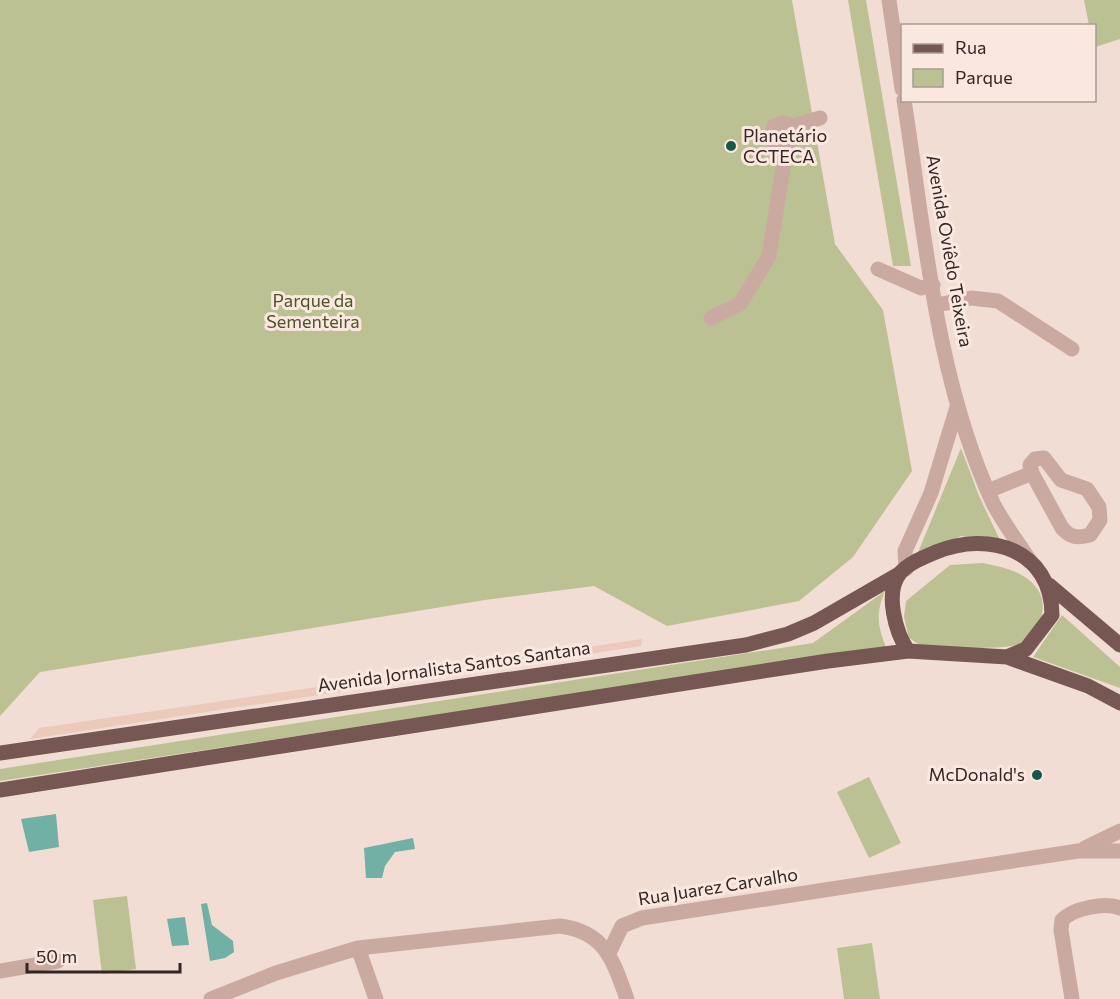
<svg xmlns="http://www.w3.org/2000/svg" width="1120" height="999" viewBox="0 0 1120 999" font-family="Commissioner,sans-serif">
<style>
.green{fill:#bcc194}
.plaza{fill:#ebcab9}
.water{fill:#71b0a5}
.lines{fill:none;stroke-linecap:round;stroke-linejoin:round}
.minor{stroke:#caaaa0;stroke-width:15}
.major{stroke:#765753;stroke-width:15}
.poi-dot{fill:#17574d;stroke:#fae8e0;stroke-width:2}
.labels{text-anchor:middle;stroke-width:6;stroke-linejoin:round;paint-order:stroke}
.poi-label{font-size:18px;fill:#332524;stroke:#fae8e0;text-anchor:start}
.street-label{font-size:18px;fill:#332524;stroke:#fae8e0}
.park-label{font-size:18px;fill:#4c5326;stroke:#fae8e0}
</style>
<rect width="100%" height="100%" fill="#f2ddd4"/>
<path class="green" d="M 0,0 L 792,0 L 835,244 L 883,310 L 912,471 L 853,557 L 799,601 L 667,626 L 594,586 L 485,600 L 40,672 L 0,716 Z
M 848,0 L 866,0 L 911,266 L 893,266 Z
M 1084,0 L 1120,0 L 1120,39 L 1095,47 L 1094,26 L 1089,25 Z
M 961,448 L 979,496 L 1000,540 L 961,536 L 917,555 Z
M 983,563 C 1002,567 1023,571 1036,587 C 1051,605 1039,638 1018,645 C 1006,649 933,649 921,645 C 917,644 913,640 909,638 L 904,617 L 906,601 L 950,565 Z
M 885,591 C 876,613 877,625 886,647 L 0,781 L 0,769 L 813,643 Z
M 1062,615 L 1120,667 L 1120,688 L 1033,657 Z
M 869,777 L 901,843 L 869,858 L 837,792 Z
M 127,896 L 136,969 L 102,974 L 93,900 Z
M 872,943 L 880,999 L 844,999 L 837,948 Z"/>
<path class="plaza" d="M 642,639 L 641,646 L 30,739 L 39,728 Z"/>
<path class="water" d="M 56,814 L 59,847 L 29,852 L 21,819 Z
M 413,838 L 415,849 L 395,852 L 385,866 L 382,878 L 366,878 L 364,848 Z
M 207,903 L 212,925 L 233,941 L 234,952 L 225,958 L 210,961 L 201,904 Z
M 185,917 L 189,945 L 172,946 L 167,919 Z"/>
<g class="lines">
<path class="minor" d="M 889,0 L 902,89
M 904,100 C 925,234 936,380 993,503 C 1003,523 1018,542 1030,561
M 786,149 L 776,146 L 771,136 L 774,126 L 783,123 L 794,126
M 878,269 L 921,288 L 933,285
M 937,305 L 971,298 L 998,301 L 1072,349
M 711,318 L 740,304 L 769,256 L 786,149 L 794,126 L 820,118
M 1044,458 L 1061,480 L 1087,489 L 1099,507 L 1100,520 L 1090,535 C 1077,538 1071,538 1062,528 L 1032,473 L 1030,465 L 1035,459 Z
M 988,491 L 1032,473
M 906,569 L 905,551 L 931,493 L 957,407
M 1085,848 L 1120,831
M 358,948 L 376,999
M 609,953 L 622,926 L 642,918 L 1078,851 L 1120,851
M 0,971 L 58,961
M 211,999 L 276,973 L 358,948 L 560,926 C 606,932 613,961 627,999
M 1072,999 L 1061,930 L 1062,920 C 1074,908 1105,902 1120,908"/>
<path class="major" d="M 1049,585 L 1120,645
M 1007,657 L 1088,686 L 1120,703
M 0,753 L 746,645 L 788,634 L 814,623 L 899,574
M 0,790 L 828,661 L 908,651 L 1007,657 L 1026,649 L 1052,615 C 1052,550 989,530 936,552 C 924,557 909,563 900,573 C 884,593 896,633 908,651"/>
</g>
<g class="poi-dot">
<circle cx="731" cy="146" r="6"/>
<circle cx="1037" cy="775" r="6"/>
</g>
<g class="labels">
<g class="poi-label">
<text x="743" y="142">Planetário<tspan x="743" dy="21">CCTECA</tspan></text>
<text x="1025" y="781" text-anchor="end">McDonald's</text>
</g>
<g class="street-label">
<text transform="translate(949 251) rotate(80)" y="6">Avenida Oviêdo Teixeira</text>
<text transform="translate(454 667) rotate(-8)" y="6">Avenida Jornalista Santos Santana</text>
<text transform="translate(718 887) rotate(-9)" y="6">Rua Juarez Carvalho</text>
</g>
<g class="park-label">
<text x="313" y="307">Parque da<tspan x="313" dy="21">Sementeira</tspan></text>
</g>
</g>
<rect x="901" y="24" width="195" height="78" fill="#fae8e0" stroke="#aa9a95" stroke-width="1.5"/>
<rect x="913" y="44" width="30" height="9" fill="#765753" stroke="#aa9a95" stroke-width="1.5"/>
<text x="955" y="54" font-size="18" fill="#332524">Rua</text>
<rect x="913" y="69" width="30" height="18" fill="#bcc194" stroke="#aa9a95" stroke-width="1.5"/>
<text x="955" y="84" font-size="18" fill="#332524">Parque</text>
<path d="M27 963v9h153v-9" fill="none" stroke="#332524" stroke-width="3"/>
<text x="36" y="963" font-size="18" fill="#332524" stroke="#fae8e0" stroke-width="4.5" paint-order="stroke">50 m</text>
</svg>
